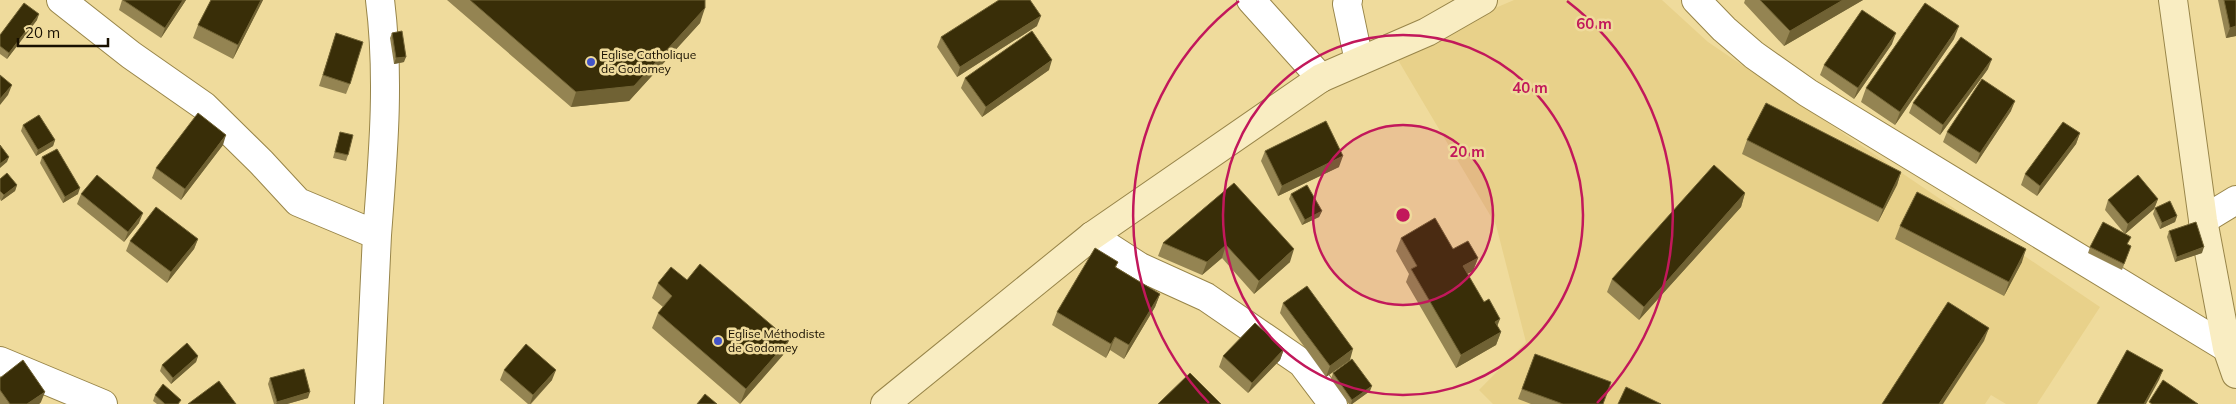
<svg xmlns="http://www.w3.org/2000/svg" width="2236" height="404" viewBox="0 0 2236 404" font-family="Mulish,sans-serif">
<style>
.built{fill:#e8d18a}
.lines{fill:none;stroke-linecap:round;stroke-linejoin:round}
.street-casing{stroke:#988549;stroke-width:30}
.secondary-casing{stroke:#988549;stroke-width:30}
.street{stroke:#fff;stroke-width:28}
.secondary{stroke:#f9edc2;stroke-width:28}
.wall{fill:#948452}
.shaded-wall{fill:#706234}
.building{fill:#392e08;stroke:#706234}
.ring{fill:none;stroke:#c2185b;stroke-width:2.5}
.poi-dot{fill:#4354c8;stroke:#efdb9c;stroke-width:2}
.labels{text-anchor:middle;stroke-width:5;stroke-linejoin:round;paint-order:stroke}
.poi-label{font-size:12px;fill:#181000;stroke:#efdb9c;text-anchor:start}
.centre{fill:#c2185b;stroke:#efdb9c;stroke-width:2.5}
.ring-label{font-size:15px;text-anchor:middle;font-weight:bold;fill:#c2185b;stroke:#efdb9c;stroke-width:5;stroke-linejoin:round;paint-order:stroke}
</style>
<rect width="100%" height="100%" fill="#efdb9c"/>
<path class="built" d="M 1514,0 L 1662,0 L 1708,42 L 2100,307 L 2037,404 L 2006,404 L 1991,395 L 1985,404 L 1493,404 L 1479,390 L 1526,342 L 1496,225 L 1398,60 L 1486,12 Z"/>
<g class="lines">
<defs>
<path id="street" d="M 61,0 L 131,55 L 204,106 L 261,162 L 298,202 L 377,235 L 369,404
M 1251,0 L 1321,78
M 1348,0 L 1347,4 L 1359,61
M 1696,0 L 1724,29 L 1754,55 L 1808,93 L 2227,348
M 2203,220 L 2236,200
M 377,235 C 383,156 390,79 380,0
M 1092,236 L 1140,267 L 1206,297 L 1302,363 L 1333,404
M 0,361 L 103,404"/>
<path id="secondary" d="M 2173,0 L 2203,220 L 2227,348 L 2236,374
M 885,404 L 1092,236 L 1321,78 L 1427,32 L 1483,0"/>
</defs>
<use href="#street" class="street-casing"/>
<use href="#secondary" class="secondary-casing"/>
<use href="#street" class="street"/>
<use href="#secondary" class="secondary"/>
</g>
<path class="wall" d="M 122,0 L 186,0 L 161,38 L 119,10 Z
M 211,0 L 263,0 L 233,59 L 193,38 L 198,25 Z
M 447,0 L 705,0 L 700,23 L 629,101 L 571,107 Z
M 1745,0 L 1863,0 L 1784,46 L 1744,3 Z
M 2218,0 L 2236,0 L 2236,36 L 2226,38 Z
M 37,20 L 7,59 L 0,54 L 0,35 Z
M 1037,26 L 957,77 L 937,47 L 941,37 Z
M 336,33 L 350,84 L 346,94 L 319,86 Z
M 392,33 L 404,62 L 394,64 L 390,38 Z
M 1954,39 L 1895,125 L 1861,102 L 1866,88 Z
M 1892,44 L 1854,99 L 1820,75 L 1824,65 Z
M 1988,69 L 1940,135 L 1909,113 L 1913,103 Z
M 1049,70 L 982,117 L 961,88 L 965,78 Z
M 2011,111 L 1976,164 L 1943,142 L 1947,132 Z
M 23,125 L 55,140 L 53,146 L 36,156 L 21,131 Z
M 340,132 L 348,155 L 346,161 L 333,158 Z
M 2080,133 L 2076,144 L 2037,196 L 2021,185 L 2025,174 Z
M 1747,140 L 1901,172 L 1897,185 L 1878,222 L 1742,154 Z
M 223,145 L 181,200 L 152,178 L 156,168 Z
M 1265,151 L 1339,167 L 1278,196 L 1261,161 Z
M 42,157 L 78,194 L 63,203 L 40,163 Z
M 0,179 L 17,185 L 15,191 L 1,201 L 0,199 Z
M 1234,183 L 1290,262 L 1254,294 L 1222,258 L 1202,275 L 1158,256 L 1163,243 Z
M 1745,193 L 1741,207 L 1639,320 L 1607,292 L 1612,279 Z
M 81,194 L 139,223 L 124,242 L 77,204 Z
M 1291,194 L 1322,211 L 1319,217 L 1302,225 L 1289,199 Z
M 2158,199 L 2154,209 L 2125,234 L 2128,245 L 2131,246 L 2122,270 L 2088,253 L 2090,247 L 2124,233 L 2105,210 L 2108,200 Z
M 2155,208 L 2177,216 L 2175,222 L 2160,229 L 2153,214 Z
M 1900,226 L 2022,262 L 2004,296 L 1895,239 Z
M 2169,231 L 2202,253 L 2175,262 L 2167,237 Z
M 1401,238 L 1453,249 L 1478,258 L 1473,271 L 1467,274 L 1501,332 L 1496,345 L 1456,368 L 1406,282 L 1409,274 L 1396,251 Z
M 198,239 L 194,249 L 167,283 L 126,251 L 130,241 Z
M 1118,262 L 1116,267 L 1160,294 L 1155,307 L 1124,359 L 1110,350 L 1106,358 L 1052,325 L 1057,312 Z
M 687,280 L 789,340 L 783,355 L 740,404 L 652,328 L 658,313 L 663,307 L 652,298 L 658,283 Z
M 1283,303 L 1350,360 L 1326,377 L 1280,313 Z
M 1284,349 L 1280,360 L 1248,393 L 1219,367 L 1223,356 Z
M 1535,354 L 1603,404 L 1531,404 L 1518,399 Z
M 198,356 L 196,362 L 171,384 L 160,371 L 162,365 Z
M 504,370 L 552,380 L 531,404 L 528,404 L 500,380 Z
M 1333,373 L 1370,391 L 1352,404 L 1349,404 L 1331,379 Z
M 0,378 L 41,402 L 39,404 L 0,404 Z
M 270,378 L 308,398 L 287,404 L 274,404 L 268,384 Z
M 155,395 L 180,404 L 157,404 L 153,401 Z"/>
<path class="shaded-wall" d="M 183,0 L 186,0 L 161,38 L 165,28 Z
M 261,0 L 263,0 L 233,59 L 238,45 Z
M 1843,0 L 1863,0 L 1784,46 L 1790,31 Z
M 705,8 L 700,23 L 629,101 L 571,107 L 576,92 Z
M 39,14 L 37,20 L 7,59 L 9,53 Z
M 1041,16 L 1037,26 L 957,77 L 960,67 Z
M 1959,26 L 1954,39 L 1895,125 L 1900,112 Z
M 2236,26 L 2236,36 L 2226,38 L 2230,28 Z
M 1896,33 L 1892,44 L 1854,99 L 1858,88 Z
M 406,57 L 404,62 L 394,64 L 396,58 Z
M 1992,59 L 1988,69 L 1940,135 L 1943,125 Z
M 1052,60 L 1049,70 L 982,117 L 986,107 Z
M 12,85 L 8,95 L 0,105 L 0,99 Z
M 2015,101 L 2011,111 L 1976,164 L 1980,153 Z
M 2080,133 L 2076,144 L 2037,196 L 2040,186 Z
M 226,135 L 223,145 L 181,200 L 185,189 Z
M 55,140 L 53,146 L 36,156 L 38,150 Z
M 1343,156 L 1339,167 L 1278,196 L 1282,186 Z
M 9,157 L 7,162 L 0,168 L 0,164 Z
M 1901,172 L 1897,185 L 1878,222 L 1883,209 Z
M 17,185 L 15,191 L 1,201 L 4,195 Z
M 80,188 L 78,194 L 63,203 L 65,197 Z
M 1745,193 L 1741,207 L 1639,320 L 1644,307 Z
M 2158,199 L 2154,209 L 2125,234 L 2128,224 Z
M 1322,211 L 1319,217 L 1302,225 L 1305,220 Z
M 143,213 L 139,223 L 124,242 L 128,232 Z
M 2177,216 L 2175,222 L 2160,229 L 2162,223 Z
M 198,239 L 194,249 L 167,283 L 171,272 Z
M 1226,245 L 1222,258 L 1202,275 L 1207,262 Z
M 2204,247 L 2202,253 L 2175,262 L 2177,257 Z
M 1294,249 L 1290,262 L 1254,294 L 1259,281 Z
M 2026,249 L 2022,262 L 2004,296 L 2009,282 Z
M 1478,258 L 1473,271 L 1458,279 L 1463,266 Z
M 1160,294 L 1155,307 L 1124,359 L 1129,345 Z
M 1500,319 L 1495,332 L 1495,322 Z
M 1989,328 L 1984,341 L 1943,404 L 1939,404 Z
M 1501,332 L 1496,345 L 1456,368 L 1461,355 Z
M 1115,337 L 1110,350 L 1106,358 L 1111,344 Z
M 789,340 L 783,355 L 740,404 L 746,389 Z
M 1284,349 L 1280,360 L 1248,393 L 1252,383 Z
M 1353,349 L 1350,360 L 1326,377 L 1330,366 Z
M 198,356 L 196,362 L 171,384 L 173,378 Z
M 556,370 L 552,380 L 530,404 L 533,395 Z
M 2163,370 L 2159,380 L 2146,404 L 2144,404 Z
M 1372,386 L 1370,391 L 1352,404 L 1351,404 L 1352,400 Z
M 45,392 L 41,402 L 39,404 L 27,404 Z
M 310,392 L 308,398 L 287,404 L 276,404 L 277,402 Z"/>
<path class="building" d="M 123,0 L 183,0 L 165,28 Z
M 211,0 L 261,0 L 238,45 L 198,25 Z
M 470,0 L 705,0 L 705,8 L 634,86 L 576,92 Z
M 999,0 L 1030,0 L 1041,16 L 960,67 L 941,37 Z
M 1760,0 L 1843,0 L 1790,31 Z
M 2224,0 L 2236,0 L 2236,26 L 2230,28 Z
M 24,3 L 39,14 L 9,53 L 0,46 L 0,35 Z
M 1925,3 L 1959,26 L 1900,112 L 1866,88 Z
M 1862,10 L 1896,33 L 1858,88 L 1824,65 Z
M 402,31 L 406,57 L 396,58 L 392,33 Z
M 1032,31 L 1052,60 L 986,107 L 965,78 Z
M 336,33 L 363,42 L 350,84 L 323,75 Z
M 1961,37 L 1992,59 L 1943,125 L 1913,103 Z
M 0,75 L 12,85 L 0,99 Z
M 1982,79 L 2015,101 L 1980,153 L 1947,132 Z
M 1766,103 L 1901,172 L 1883,209 L 1747,140 Z
M 198,113 L 226,135 L 185,189 L 156,168 Z
M 39,115 L 55,140 L 38,150 L 23,125 Z
M 1326,121 L 1343,156 L 1282,186 L 1265,151 Z
M 2063,122 L 2080,133 L 2040,186 L 2025,174 Z
M 340,132 L 353,135 L 348,155 L 335,152 Z
M 0,145 L 9,157 L 0,164 Z
M 57,149 L 80,188 L 65,197 L 42,157 Z
M 1714,165 L 1745,193 L 1644,307 L 1612,279 Z
M 7,173 L 17,185 L 4,195 L 0,191 L 0,179 Z
M 97,175 L 143,213 L 128,232 L 81,194 Z
M 2138,175 L 2158,199 L 2128,224 L 2108,200 Z
M 1234,183 L 1294,249 L 1259,281 L 1226,245 L 1207,262 L 1163,243 Z
M 1307,185 L 1322,211 L 1305,220 L 1291,194 Z
M 1917,192 L 2026,249 L 2009,282 L 1900,226 Z
M 2170,201 L 2177,216 L 2162,223 L 2155,208 Z
M 156,207 L 198,239 L 171,272 L 130,241 Z
M 1435,218 L 1453,249 L 1468,241 L 1478,258 L 1463,266 L 1484,302 L 1489,299 L 1500,319 L 1495,322 L 1501,332 L 1461,355 L 1411,269 L 1417,266 L 1401,238 Z
M 2103,222 L 2131,237 L 2127,244 L 2131,246 L 2124,264 L 2090,247 Z
M 2196,222 L 2204,247 L 2177,257 L 2169,231 Z
M 1095,248 L 1118,262 L 1115,267 L 1160,294 L 1129,345 L 1115,337 L 1111,344 L 1057,312 Z
M 700,264 L 789,340 L 746,389 L 658,313 L 672,296 L 658,283 L 671,267 L 687,280 Z
M 1307,286 L 1353,349 L 1330,366 L 1283,303 Z
M 1948,302 L 1989,328 L 1939,404 L 1882,404 Z
M 1255,323 L 1284,349 L 1252,383 L 1223,356 Z
M 187,343 L 198,356 L 173,378 L 162,365 Z
M 526,344 L 556,370 L 533,395 L 504,370 Z
M 2127,350 L 2163,370 L 2144,404 L 2097,404 Z
M 1535,354 L 1611,382 L 1603,404 L 1563,404 L 1522,389 Z
M 1352,359 L 1372,386 L 1352,400 L 1333,373 Z
M 23,360 L 45,392 L 27,404 L 10,404 L 0,390 L 0,378 Z
M 304,369 L 310,392 L 277,402 L 270,378 Z
M 1190,373 L 1221,404 L 1158,404 Z
M 2163,380 L 2198,404 L 2152,404 L 2149,402 Z
M 219,381 L 236,404 L 188,404 Z
M 163,384 L 181,400 L 178,404 L 165,404 L 155,395 Z
M 1626,387 L 1661,404 L 1618,404 Z
M 705,394 L 717,404 L 697,404 Z"/>
<circle cx="1403" cy="215" r="90" fill="#c2185b" fill-opacity=".12"/>
<g class="ring">
<circle cx="1403" cy="215" r="90"/>
<circle cx="1403" cy="215" r="180"/>
<path d="M1209 403A270 270 0 0 1 1239 1M1567 1A270 270 0 0 1 1597 403"/>
</g>
<g class="poi-dot">
<circle cx="591" cy="62" r="5"/>
<circle cx="718" cy="341" r="5"/>
</g>
<g class="labels">
<g class="poi-label">
<text x="601" y="59">Eglise Catholique<tspan x="601" dy="14">de Godomey</tspan></text>
<text x="728" y="338">Eglise Méthodiste<tspan x="728" dy="14">de Godomey</tspan></text>
</g>
</g>
<circle cx="1403" cy="215" r="8" class="centre"/>
<g class="ring-label">
<text x="1594" y="29">60 m</text>
<text x="1530" y="93">40 m</text>
<text x="1467" y="157">20 m</text>
</g>
<path d="M18 38v8h90v-8" fill="none" stroke="#181000" stroke-width="2.5"/>
<text x="25" y="38" font-size="15" fill="#181000" stroke="#efdb9c" stroke-width="4" paint-order="stroke">20 m</text>
</svg>
